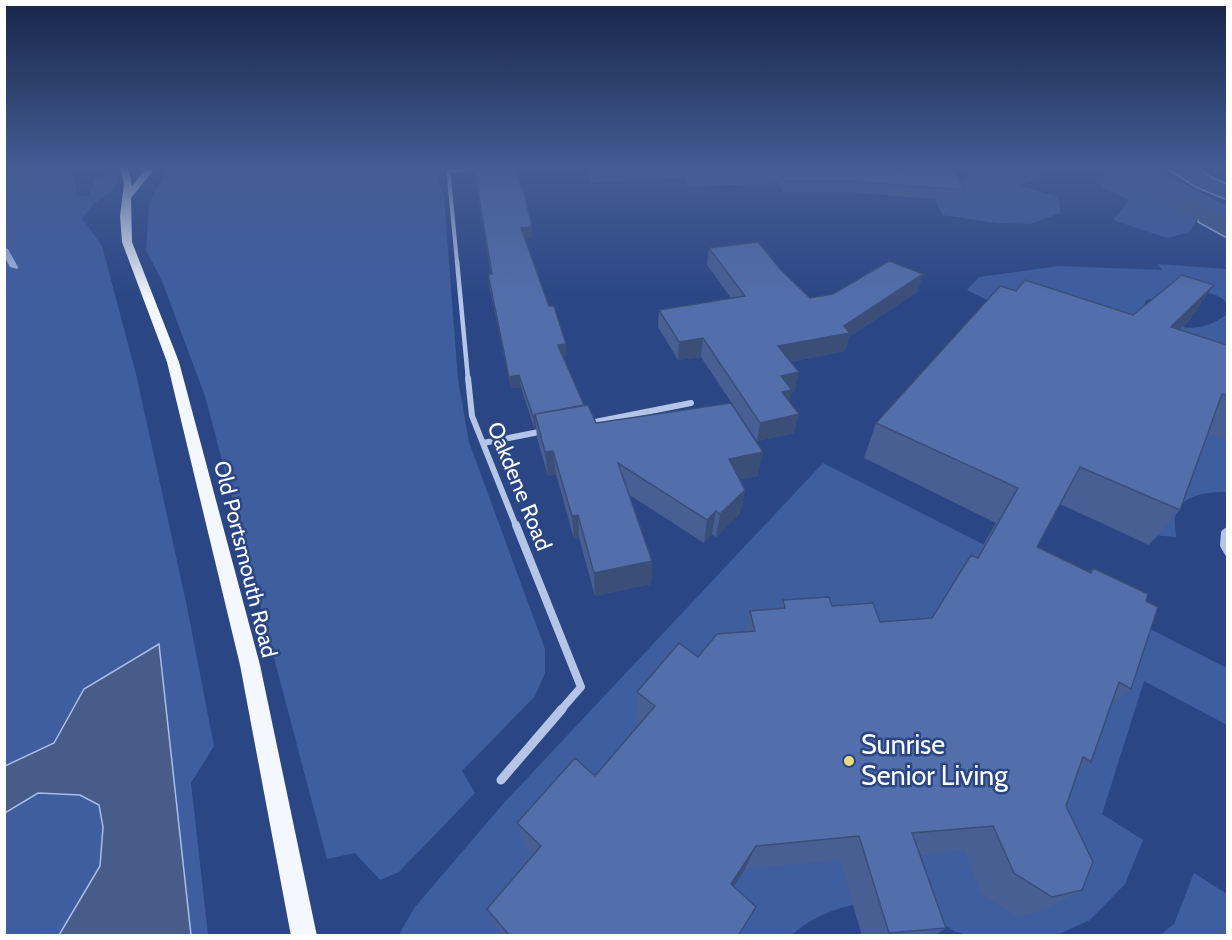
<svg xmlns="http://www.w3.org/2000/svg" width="1232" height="940" viewBox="0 0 1232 940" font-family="Cabin,sans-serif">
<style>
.green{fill:#3f5ea0}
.water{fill:#485c89;stroke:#a9bee7;stroke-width:1.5}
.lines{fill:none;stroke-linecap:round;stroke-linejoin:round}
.stream{fill:#a9bee7;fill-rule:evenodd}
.canal{fill:#485c89;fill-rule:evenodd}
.street-far4{stroke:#b4c5e7;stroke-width:4}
.street-far3{stroke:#b4c5e7;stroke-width:4.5}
.street-far2{stroke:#b4c5e7;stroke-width:6}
.street-far1{stroke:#b4c5e7;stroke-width:8}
.street{stroke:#b4c5e7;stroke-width:9}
.primary{fill:#f5f7fe;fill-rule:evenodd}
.wall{fill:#475f93}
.shaded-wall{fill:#3a4e78}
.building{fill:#536fab;stroke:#3a4e78;stroke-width:1.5}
.poi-dot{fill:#edda7b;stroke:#2a4684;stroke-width:2}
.labels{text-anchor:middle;stroke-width:5;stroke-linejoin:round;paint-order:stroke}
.street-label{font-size:22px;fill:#fff;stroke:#2a4684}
.near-poi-label{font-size:27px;fill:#fff;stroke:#2a4684;text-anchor:start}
</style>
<rect width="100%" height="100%" fill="#2a4684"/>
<path class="green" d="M 4,168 L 76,168 L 73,170 L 77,195 L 87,197 L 93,188 L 94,179 L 117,173 C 119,192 107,193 95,203 C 90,207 86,214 82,218 L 102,246 L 136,374 L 186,602 L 214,746 L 191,783 L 208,935 L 191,935 L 159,644 L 84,689 L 54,743 L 5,766 Z
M 168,168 L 440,168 L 439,183 L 444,196 L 458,380 L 469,442 L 545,649 L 545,673 L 535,696 L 462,771 L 475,793 L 399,872 L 380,880 L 355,853 L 327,859 L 205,396 L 162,281 L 146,250 L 149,203 Z
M 971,168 L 1047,168 L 1037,179 L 1020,186 L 1058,197 L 1061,213 L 1030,224 L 997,223 L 942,215 L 930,187 L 962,182 Z
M 1097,168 L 1155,168 L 1227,206 L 1227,220 L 1216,215 L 1199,217 L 1189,232 L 1167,238 L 1113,220 L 1129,200 L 1102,187 L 1106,170 Z
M 1157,264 L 1227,269 L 1227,303 C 1211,283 1167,296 1146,300 L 1142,313 C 1176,326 1195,338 1227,314 L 1227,492 C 1209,492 1180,494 1175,517 C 1174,523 1176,531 1176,537 L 1152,535 L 1011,308 L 987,300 L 967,290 L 979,277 L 1059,266 L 1163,270 Z
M 823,463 L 1227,668 L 1227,725 L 1144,681 L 1102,814 L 1143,840 L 1125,884 L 1090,920 L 1057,935 L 967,935 L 954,931 L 902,896 C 863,902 822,907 792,935 L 398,936 L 415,907 L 503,804 Z
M 38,793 L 80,795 L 99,805 L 103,827 L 100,866 L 59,935 L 5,935 L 4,813 Z
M 1194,873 L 1227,894 L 1227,935 L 1160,935 L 1174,924 Z"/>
<path class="water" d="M 1165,168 L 1198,168 L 1211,177 L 1227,184 L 1227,200 L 1198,188 Z
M 1216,215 L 1227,220 L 1227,238 L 1198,222 L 1199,217 Z
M 159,644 L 191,935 L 59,935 L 100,866 L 103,827 L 99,805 L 80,795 L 38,793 L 5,813 L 5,766 L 54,743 L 84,689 Z"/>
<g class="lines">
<path class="stream" d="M 4,247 L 8,249 L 18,267 L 17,269 L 10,267 L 4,256 Z"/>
<path class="canal" d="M 1115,168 L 1137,168 L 1145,176 L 1228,218 L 1228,234 L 1129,186 Z"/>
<path class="street-far4" d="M 448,168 L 457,262
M 448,171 L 478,168"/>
<path class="street-far3" d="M 457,261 L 468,379"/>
<path class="street-far2" d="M 468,378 L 472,416 L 516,526
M 590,423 L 691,403
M 483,443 L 544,431"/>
<path class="street-far1" d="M 516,525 L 581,687 L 561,710
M 1228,531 L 1225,533 L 1224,545 L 1228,552"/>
<path class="street" d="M 501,780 L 562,709"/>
<path class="primary" d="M 117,168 L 128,168 L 132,186 L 146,168 L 155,168 L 131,198 L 132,242 L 179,362 L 260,665 L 317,936 L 291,936 L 240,665 L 167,362 L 122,242 L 120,216 L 124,184 L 121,171 Z"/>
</g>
<path class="wall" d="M 473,168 L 533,237 L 525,238 L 567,356 L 563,356 L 584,405 L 596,423 L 758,476 L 739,479 L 745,490 L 740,513 L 716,537 L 712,534 L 704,543 L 628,494 L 652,561 L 651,584 L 595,596 L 579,538 L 574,539 L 556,474 L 548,476 L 537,438 L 536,427 L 534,428 L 521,387 L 511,388 L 489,285 L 488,274 L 491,274 Z
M 586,168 L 952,168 L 964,190 L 959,201 L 846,192 L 783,192 L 778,183 L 689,187 L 684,177 L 592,183 Z
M 709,248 L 781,270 L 810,298 L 833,294 L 923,274 L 917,292 L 849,337 L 845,351 L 790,362 L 795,391 L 792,392 L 789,402 L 794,433 L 757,441 L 701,357 L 678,360 L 658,327 L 659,310 L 731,298 L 707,265 Z
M 1016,291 L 1133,315 L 1191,318 L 1180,330 L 1227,345 L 1227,441 L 1208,434 L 1180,510 L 1149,545 L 1060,504 L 1037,547 L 1090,572 L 1093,568 L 1146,601 L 1131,689 L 1110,707 L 1091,762 L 1078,773 L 1066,806 L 1082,890 L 1043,911 L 1016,917 L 981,894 L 964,850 L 919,855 L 946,928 L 934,936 L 862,936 L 840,860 L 745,869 L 734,886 L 739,936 L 504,936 L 497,928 L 487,909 L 533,855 L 525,847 L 517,823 L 595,776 L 639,725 L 636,723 L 637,692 L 698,657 L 745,632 L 750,611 L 780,609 L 783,600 L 832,606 L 880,622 L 932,618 L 976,557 L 996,523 L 864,458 L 876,423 Z"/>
<path class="shaded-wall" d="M 532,227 L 533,237 L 522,238 L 521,228 Z
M 923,274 L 917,292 L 849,337 L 845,351 L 774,365 L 778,346 L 844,326 Z
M 1214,285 L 1191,318 L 1148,361 L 1171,327 Z
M 703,338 L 701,357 L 678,360 L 679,342 Z
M 566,344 L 567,356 L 559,357 L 558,345 Z
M 799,372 L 795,391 L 792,392 L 788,409 L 778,411 L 781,376 Z
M 519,375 L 521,387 L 511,388 L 509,377 Z
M 799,414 L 794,433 L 757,441 L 760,423 Z
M 533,416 L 535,416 L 536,427 L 534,428 Z
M 553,451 L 556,474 L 548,476 L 545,452 Z
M 763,452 L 758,476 L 725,482 L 729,459 Z
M 745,490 L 740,513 L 716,537 L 720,514 Z
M 716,511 L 712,534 L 704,543 L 707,520 Z
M 578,515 L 579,538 L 574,539 L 572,516 Z
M 652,561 L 651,584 L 595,596 L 594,573 Z
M 756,846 L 745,869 L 722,905 L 731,884 Z"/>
<path class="building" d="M 474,168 L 516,168 L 525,196 L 532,227 L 521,228 L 549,306 L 554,306 L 566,344 L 558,345 L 584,405 L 535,414 L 535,416 L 533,416 L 519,375 L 509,377 L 488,274 L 492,274 Z
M 590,168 L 646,168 L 592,172 Z
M 686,168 L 897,168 L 915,170 L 916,168 L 952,168 L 964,190 L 849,181 L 785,181 L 780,171 L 690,176 Z
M 758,242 L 781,270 L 810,298 L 833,294 L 889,261 L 923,274 L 844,326 L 850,333 L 778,346 L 799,372 L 781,376 L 792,390 L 782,392 L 799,414 L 760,423 L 703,338 L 679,342 L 659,310 L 745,296 L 709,248 Z
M 1182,275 L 1214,285 L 1171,327 L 1227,345 L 1227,395 L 1222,394 L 1180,510 L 1080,467 L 1037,547 L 1091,573 L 1093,568 L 1148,594 L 1146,601 L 1158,607 L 1131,689 L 1119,682 L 1091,762 L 1083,757 L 1066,806 L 1093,862 L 1082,890 L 1052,897 L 1014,873 L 993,826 L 912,833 L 946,928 L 889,933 L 859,836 L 756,846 L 731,884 L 756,907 L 738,936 L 510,936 L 487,909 L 541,846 L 517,823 L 575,758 L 595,776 L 655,706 L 637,692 L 679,643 L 698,657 L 717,634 L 755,631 L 750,611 L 785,608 L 783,600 L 829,597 L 832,606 L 873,603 L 880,622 L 932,618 L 971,555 L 978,558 L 1018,488 L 876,423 L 1000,286 L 1016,291 L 1025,280 L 1133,315 Z
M 731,403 L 763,452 L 729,459 L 745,490 L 720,514 L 716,511 L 707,520 L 618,463 L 652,561 L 594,573 L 578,515 L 572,516 L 553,451 L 545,452 L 535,414 L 588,405 L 596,423 Z"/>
<linearGradient id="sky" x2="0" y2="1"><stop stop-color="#172649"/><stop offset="0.56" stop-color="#445d94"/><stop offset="1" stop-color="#445d94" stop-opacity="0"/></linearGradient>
<rect width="1232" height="300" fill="url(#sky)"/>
<circle class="poi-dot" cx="849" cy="761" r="6"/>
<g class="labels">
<g class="street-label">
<text transform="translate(520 486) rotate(68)" y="8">Oakdene Road</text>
<text transform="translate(246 559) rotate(76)" y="8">Old Portsmouth Road</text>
</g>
<g class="near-poi-label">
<text x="861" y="754">Sunrise<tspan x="861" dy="31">Senior Living</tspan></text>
</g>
</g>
<rect width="1232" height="940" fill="none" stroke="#ffffff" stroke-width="12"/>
</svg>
